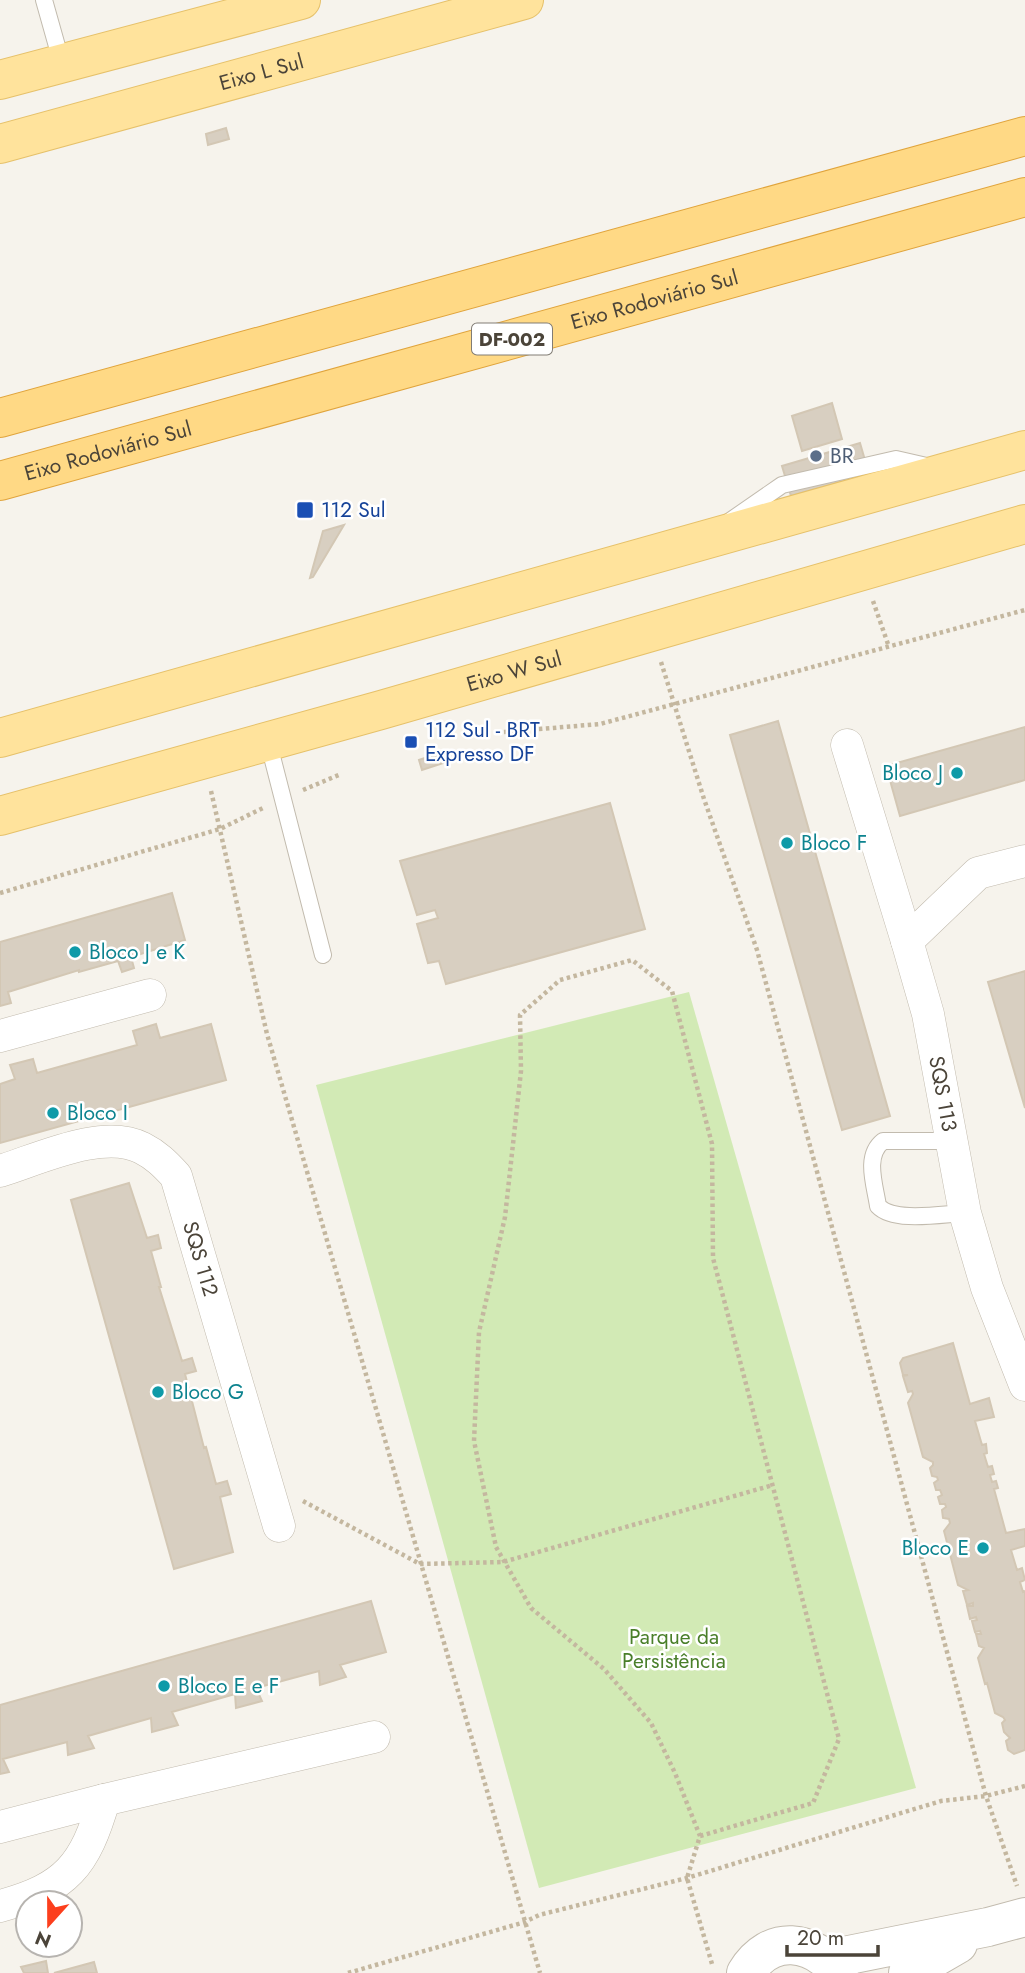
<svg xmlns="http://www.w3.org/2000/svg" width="1025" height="1973" viewBox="0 0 1025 1973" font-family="Jost,sans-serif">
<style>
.green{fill:#d2eab5}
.building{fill:#d8cfc1;stroke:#d3c7b4;stroke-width:2}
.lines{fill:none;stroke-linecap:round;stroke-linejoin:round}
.service-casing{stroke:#c2bbae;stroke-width:18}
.minor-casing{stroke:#c2bbae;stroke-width:33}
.tertiary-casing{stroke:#c2bbae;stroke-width:40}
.primary-casing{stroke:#e6c16a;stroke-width:40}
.trunk-casing{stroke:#e0a43c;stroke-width:40}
.path{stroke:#c4b79f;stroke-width:4.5;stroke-dasharray:3.5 3.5;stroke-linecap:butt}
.service{stroke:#fff;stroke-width:16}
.minor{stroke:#fff;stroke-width:32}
.tertiary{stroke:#fff;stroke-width:38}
.primary{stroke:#ffe39c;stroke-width:38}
.trunk{stroke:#ffd985;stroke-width:38}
.service-dot{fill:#5c6f8a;stroke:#fff;stroke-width:2.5}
.transit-dot{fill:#1a4fb4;stroke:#fff;stroke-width:2.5}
.culture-dot{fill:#0f9aa8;stroke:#fff;stroke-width:2.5}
.labels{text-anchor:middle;stroke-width:5;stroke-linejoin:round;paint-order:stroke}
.shield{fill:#fff;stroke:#817c74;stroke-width:2}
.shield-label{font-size:19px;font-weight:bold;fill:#4b4439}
.street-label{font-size:21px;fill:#4b4439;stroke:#fff}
.service-label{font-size:21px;fill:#4e5e75;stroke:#fff;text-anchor:start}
.transit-label{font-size:21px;fill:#164399;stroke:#fff;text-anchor:start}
.culture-label{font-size:21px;fill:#0d838f;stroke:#fff;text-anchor:start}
.park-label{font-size:21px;fill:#4a7f2a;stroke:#fff}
</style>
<rect width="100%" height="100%" fill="#f6f3ec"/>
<path class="green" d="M 689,992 L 916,1788 L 539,1888 L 316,1085 Z"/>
<path class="building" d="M 226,128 L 229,139 L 208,145 L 206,134 Z
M 832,403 L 842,439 L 802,451 L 792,416 Z
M 860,443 L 869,474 L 791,496 L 782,466 Z
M 344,525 L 313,577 L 310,578 L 323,531 Z
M 778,721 L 890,1116 L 842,1130 L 730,735 Z
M 1025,727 L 1025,780 L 900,816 L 886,766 Z
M 440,753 L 443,763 L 422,770 L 419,760 Z
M 610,803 L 645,929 L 446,984 L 439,961 L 428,963 L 417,924 L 438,918 L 435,910 L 417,915 L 400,861 Z
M 172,893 L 185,940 L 131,957 L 134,968 L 122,972 L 118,961 L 79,972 L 79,970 L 8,992 L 11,1003 L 0,1006 L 0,942 Z
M 1025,971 L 1025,1108 L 988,982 Z
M 156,1024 L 160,1038 L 211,1024 L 226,1080 L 0,1143 L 0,1084 L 15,1079 L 10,1065 L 33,1059 L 37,1073 L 137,1045 L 133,1031 Z
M 129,1183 L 147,1238 L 158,1235 L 161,1248 L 151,1251 L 161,1287 L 159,1287 L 182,1361 L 192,1358 L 196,1371 L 185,1374 L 204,1448 L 206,1447 L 216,1484 L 227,1481 L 231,1494 L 220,1497 L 233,1552 L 174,1569 L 71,1200 Z
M 953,1343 L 970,1404 L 989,1398 L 994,1417 L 975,1421 L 982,1445 L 986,1444 L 987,1453 L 984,1454 L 988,1467 L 992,1466 L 994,1474 L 990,1475 L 992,1482 L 996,1481 L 998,1488 L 994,1489 L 1006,1533 L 1025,1529 L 1025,1546 L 1011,1550 L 1017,1570 L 1022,1568 L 1025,1580 L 1020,1582 L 1023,1592 L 1025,1591 L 1025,1750 L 1014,1754 L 1008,1750 L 1006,1741 L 1010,1738 L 1004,1732 L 1002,1723 L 1005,1720 L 1003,1717 L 995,1713 L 987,1683 L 985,1684 L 978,1658 L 984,1648 L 979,1646 L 976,1634 L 981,1634 L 980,1631 L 975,1632 L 972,1621 L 977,1620 L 976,1617 L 970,1619 L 967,1606 L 973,1606 L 973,1603 L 967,1605 L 963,1591 L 968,1590 L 958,1585 L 944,1531 L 950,1523 L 949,1519 L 943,1518 L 942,1510 L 946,1507 L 945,1504 L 940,1504 L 938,1497 L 942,1495 L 940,1490 L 936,1490 L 934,1483 L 938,1480 L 937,1477 L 932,1476 L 930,1468 L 933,1465 L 933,1462 L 923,1457 L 908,1403 L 913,1394 L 912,1391 L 908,1392 L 903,1376 L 908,1375 L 903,1375 L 900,1363 L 903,1358 Z
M 371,1601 L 386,1652 L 340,1665 L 346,1677 L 320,1685 L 319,1671 L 256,1688 L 262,1701 L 236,1708 L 235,1694 L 172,1712 L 178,1725 L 152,1732 L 151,1718 L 88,1736 L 94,1748 L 68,1755 L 67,1742 L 3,1759 L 9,1772 L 0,1774 L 0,1705 Z
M 46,1961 L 48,1973 L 24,1973 L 21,1967 Z
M 94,1962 L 97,1973 L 54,1973 Z"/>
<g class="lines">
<defs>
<path id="service" d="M 44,0 L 62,64
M 730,521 L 782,485 L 896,459 L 931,467
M 268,741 L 323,955
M 951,1141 L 883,1141 C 864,1156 875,1185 878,1206 C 894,1223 942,1214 965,1213"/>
<g id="minor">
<path d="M 847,745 L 907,941"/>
<path id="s1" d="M 1025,861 L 978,873 L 907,941 L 928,1014 L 965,1213 L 987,1288 L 1025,1385"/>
<path d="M 0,1036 L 150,995"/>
<path id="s2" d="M 0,1171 C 39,1159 103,1128 142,1148 C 156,1155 165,1164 176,1176 L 279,1526"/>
<path d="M 0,1827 L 104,1800 L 374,1737"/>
<path d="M 0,1906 C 67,1888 85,1865 104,1800"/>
</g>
<path id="tertiary" d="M 829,1959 L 988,1927 L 1025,1917
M 746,1973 C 770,1933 813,1939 839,1973
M 908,1973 L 958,1944"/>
<g id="primary">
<path d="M 0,80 L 301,0"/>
<path id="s3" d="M 0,144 L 524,0"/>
<path d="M 0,738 L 1025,450"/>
<path id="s4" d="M 0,816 L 381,710 L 1025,524"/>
</g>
<g id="trunk">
<path d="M 0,418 L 1025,136"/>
<path id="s5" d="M 0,481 L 1025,197"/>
</g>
</defs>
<use href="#service" class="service-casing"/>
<use href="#minor" class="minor-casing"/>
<use href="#tertiary" class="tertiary-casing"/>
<use href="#primary" class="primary-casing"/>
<use href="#trunk" class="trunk-casing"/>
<path class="path" d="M 873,601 L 889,647
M 661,662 L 704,799 L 757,950 L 986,1796 L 1017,1886
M 504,732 L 600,724 L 1025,610
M 303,790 L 341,774
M 211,791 L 267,1034 L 540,1973
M 0,893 L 220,829 L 263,808
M 303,1501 L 420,1564 L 503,1562 L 773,1485
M 700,1836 L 813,1803 L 839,1739 L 713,1258 L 712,1144 L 672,991 L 632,960 L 560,980 L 520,1015 L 521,1071 L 505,1217 L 479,1332 L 474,1441 L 496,1547 L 531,1608 L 604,1669 L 651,1723 L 675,1773 L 700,1836 L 687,1878 L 712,1964
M 348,1973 L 525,1922 L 539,1915 L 687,1878 L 941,1801 L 986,1796 L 1025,1786"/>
<use href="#service" class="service"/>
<use href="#minor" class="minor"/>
<use href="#tertiary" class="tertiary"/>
<use href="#primary" class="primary"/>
<use href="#trunk" class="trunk"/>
</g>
<circle class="service-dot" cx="816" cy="456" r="7"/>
<g class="transit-dot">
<rect x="296" y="501" width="18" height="18" rx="3.5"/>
<rect x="404" y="735" width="14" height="14" rx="3.5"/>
</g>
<g class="culture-dot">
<circle cx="957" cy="773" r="7"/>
<circle cx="787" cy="843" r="7"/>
<circle cx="75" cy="952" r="7"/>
<circle cx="53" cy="1113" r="7"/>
<circle cx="158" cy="1392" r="7"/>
<circle cx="983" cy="1548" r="7"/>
<circle cx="164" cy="1686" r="7"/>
</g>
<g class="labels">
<rect class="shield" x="472" y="323.5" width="80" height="31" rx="5"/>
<g class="shield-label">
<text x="512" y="346">DF-002</text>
</g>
<g class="street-label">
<text dy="7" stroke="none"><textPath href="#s3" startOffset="271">Eixo L Sul</textPath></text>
<text dy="7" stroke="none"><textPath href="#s5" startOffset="679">Eixo Rodoviário Sul</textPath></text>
<text dy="7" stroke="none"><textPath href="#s5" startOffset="112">Eixo Rodoviário Sul</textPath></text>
<text dy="7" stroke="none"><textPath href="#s4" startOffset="534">Eixo W Sul</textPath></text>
<text dy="7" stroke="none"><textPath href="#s1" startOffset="304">SQS 113</textPath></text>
<text dy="7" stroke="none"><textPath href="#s2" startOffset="278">SQS 112</textPath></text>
</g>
<g class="service-label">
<text x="830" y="463">BR</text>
</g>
<g class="transit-label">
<text x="321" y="517">112 Sul</text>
<text x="425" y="737">112 Sul - BRT<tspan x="425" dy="24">Expresso DF</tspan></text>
</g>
<g class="culture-label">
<text x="943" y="780" text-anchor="end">Bloco J</text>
<text x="801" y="850">Bloco F</text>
<text x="89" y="959">Bloco J e K</text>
<text x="67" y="1120">Bloco I</text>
<text x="172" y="1399">Bloco G</text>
<text x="969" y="1555" text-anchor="end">Bloco E</text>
<text x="178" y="1693">Bloco E e F</text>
</g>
<g class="park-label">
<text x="674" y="1644">Parque da<tspan x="674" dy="24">Persistência</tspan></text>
</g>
</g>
<g transform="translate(49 1924) rotate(201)"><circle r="33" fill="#ffffff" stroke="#b7b4b0" stroke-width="2"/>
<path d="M0-5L12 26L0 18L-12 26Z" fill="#fc3f1d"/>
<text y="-10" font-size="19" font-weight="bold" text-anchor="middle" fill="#4b4439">N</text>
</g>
<path d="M787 1945v10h91v-10" fill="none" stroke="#4b4439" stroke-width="3.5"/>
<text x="797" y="1945" font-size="21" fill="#4b4439" stroke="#ffffff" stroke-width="5" paint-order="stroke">20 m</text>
</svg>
